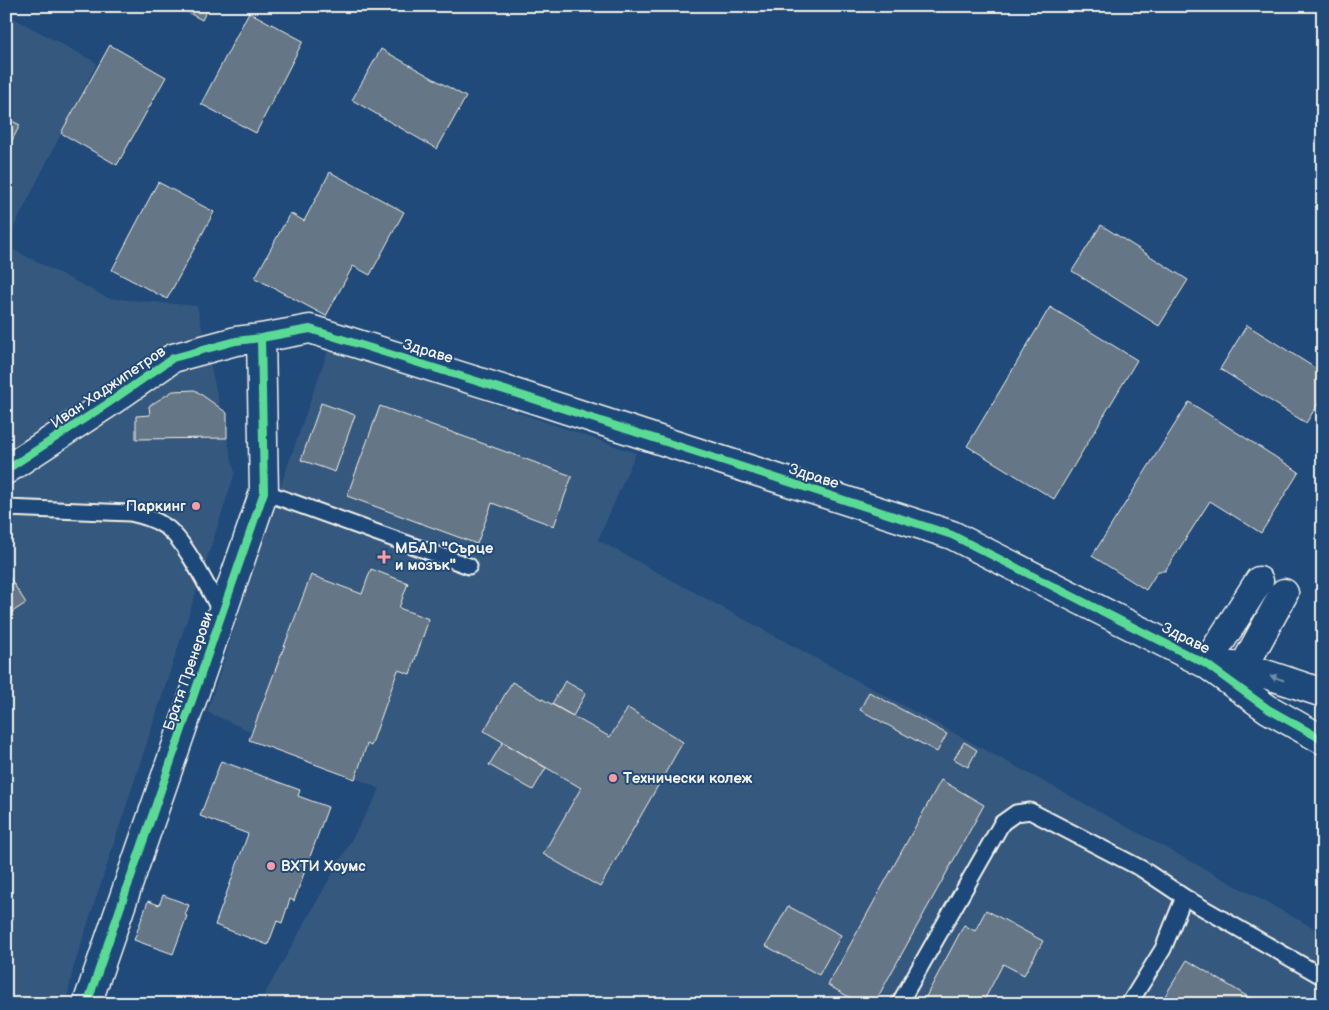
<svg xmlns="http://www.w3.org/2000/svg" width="1329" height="1010" viewBox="0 0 1329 1010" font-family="'Balsamiq Sans',sans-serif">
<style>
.built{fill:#34587e}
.building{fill:#657786;stroke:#f4f1e8}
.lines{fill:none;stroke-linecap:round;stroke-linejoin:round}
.lane-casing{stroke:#f4f1e8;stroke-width:19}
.street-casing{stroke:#f4f1e8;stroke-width:31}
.lane{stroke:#1f4a7a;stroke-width:15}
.street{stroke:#1f4a7a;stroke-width:28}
.cycleway-casing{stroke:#1f4a7a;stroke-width:11}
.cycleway{stroke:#5adb95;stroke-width:8}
.oneway{fill:#748da6}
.poi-dot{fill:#ff9aa2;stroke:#1f4a7a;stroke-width:2}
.labels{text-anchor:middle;stroke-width:4;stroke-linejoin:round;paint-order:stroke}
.street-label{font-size:15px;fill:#f4f1e8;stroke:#1f4a7a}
.poi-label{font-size:15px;font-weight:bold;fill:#f4f1e8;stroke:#1f4a7a;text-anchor:start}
</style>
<rect width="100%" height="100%" fill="#1f4a7a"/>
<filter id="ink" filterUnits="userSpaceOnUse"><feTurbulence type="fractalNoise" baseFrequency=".02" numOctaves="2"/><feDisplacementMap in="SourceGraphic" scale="10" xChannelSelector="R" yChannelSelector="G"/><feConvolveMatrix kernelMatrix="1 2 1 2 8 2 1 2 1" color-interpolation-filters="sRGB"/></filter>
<g filter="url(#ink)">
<path class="built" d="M 6,14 L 97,63 L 6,243 Z
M 6,246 L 108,298 L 197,306 L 235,473 L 73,969 L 66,1004 L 6,1004 Z
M 329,347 L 636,453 L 598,540 L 1323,933 L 1323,1004 L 259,1004 L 380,789 L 207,712 L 283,479 Z"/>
<path class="building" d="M 176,6 L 209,6 L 202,20 Z
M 249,12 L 303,41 L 256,133 L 201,104 Z
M 110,45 L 166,77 L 117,165 L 61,133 Z
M 381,49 L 466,97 L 437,149 L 352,100 Z
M 6,118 L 20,125 L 6,152 Z
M 330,172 L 404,212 L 370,275 L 353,266 L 326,316 L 255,278 L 290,213 L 304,221 Z
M 158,182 L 214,212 L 167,299 L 112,270 Z
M 1101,225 L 1188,280 L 1159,326 L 1072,271 Z
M 1050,307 L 1137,360 L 1054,499 L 967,446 Z
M 1247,325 L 1323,373 L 1323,396 L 1306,423 L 1220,369 Z
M 195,390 L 227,413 L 227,438 L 136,439 L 136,416 L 150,415 L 149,406 L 173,391 Z
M 1189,402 L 1299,472 L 1261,533 L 1210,501 L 1165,571 L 1158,571 L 1146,590 L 1092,556 Z
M 321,403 L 355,415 L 335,472 L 301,460 Z
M 380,406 L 572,476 L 554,526 L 492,503 L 477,544 L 347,496 Z
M 371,569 L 408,583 L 399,608 L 429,619 L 410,674 L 398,670 L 371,746 L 367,744 L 355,779 L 249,740 L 311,575 L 362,594 Z
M 6,572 L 26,603 L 6,616 Z
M 565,681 L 586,693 L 573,716 L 552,704 Z
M 512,682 L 610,737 L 628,708 L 683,742 L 600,887 L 543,854 L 581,788 L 484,731 Z
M 869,692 L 947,734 L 937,752 L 860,710 Z
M 503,742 L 546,768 L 533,790 L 489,765 Z
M 964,742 L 977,750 L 968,767 L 954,759 Z
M 221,761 L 300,790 L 298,796 L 328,807 L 294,901 L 290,899 L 282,923 L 277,921 L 268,945 L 215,925 L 248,834 L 200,816 Z
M 941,780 L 984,805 L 874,1004 L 861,1004 L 828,985 Z
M 163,895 L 189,905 L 185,915 L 187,916 L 173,954 L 134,940 L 148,901 L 159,905 Z
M 788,906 L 841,935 L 819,975 L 766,946 Z
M 986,910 L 1043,941 L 1024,975 L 1003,964 L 982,1004 L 922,1004 L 964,925 L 975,931 Z
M 1187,960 L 1260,1004 L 1160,1004 Z"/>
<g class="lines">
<defs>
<path id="lane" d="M 264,492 L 469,566
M 6,508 L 130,513 C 143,516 155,519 166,527 C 185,540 210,592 222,614
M 899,1004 L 1002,823 L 1016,813 L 1030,811 L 1142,869 L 1184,897 L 1323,977
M 1129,1004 L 1163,949 L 1184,897"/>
<path id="street" d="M 6,470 L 107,404 L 173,358 L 236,341 L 261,338 L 310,329 L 524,396 L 952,535 L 1206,664 L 1268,709 L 1323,740
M 1206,664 L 1244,667 L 1323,693
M 1206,664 L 1259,581
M 1235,683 L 1284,593
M 87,1004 L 264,492 L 261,338"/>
</defs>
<use href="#lane" class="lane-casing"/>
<use href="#street" class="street-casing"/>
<use href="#lane" class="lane"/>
<use href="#street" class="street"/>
<defs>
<path id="cycleway" d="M 6,470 L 107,404 L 173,358 L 236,341 L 261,338 L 310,329 L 524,396 L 952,535 L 1206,664 L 1268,709 L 1323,740
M 87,1004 L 264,492 L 261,338"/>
</defs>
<use href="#cycleway" class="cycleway-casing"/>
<use href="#cycleway" class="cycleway"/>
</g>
<defs><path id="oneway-solid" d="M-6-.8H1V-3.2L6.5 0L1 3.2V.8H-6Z" transform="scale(1.25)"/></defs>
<use class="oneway" href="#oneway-solid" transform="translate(1277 678) rotate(-161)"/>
</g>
<g class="poi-dot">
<circle cx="196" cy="506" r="5"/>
<path d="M381.5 549.5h5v5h5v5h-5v5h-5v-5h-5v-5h5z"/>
<circle cx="613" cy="778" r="5"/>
<circle cx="271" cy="866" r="5"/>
</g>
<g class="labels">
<g class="street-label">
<text transform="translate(428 351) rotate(17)" y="5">Здраве</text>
<text transform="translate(108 387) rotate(-34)" y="5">Иван Хаджипетров</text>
<text transform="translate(814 476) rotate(18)" y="5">Здраве</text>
<text transform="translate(1186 638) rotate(27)" y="5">Здраве</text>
<text transform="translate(188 671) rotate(-71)" y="5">Братя Пренерови</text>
</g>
<g class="poi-label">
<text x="186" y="511" text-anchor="end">Паркинг</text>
<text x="395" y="553">МБАЛ "Сърце<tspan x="395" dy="17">и мозък"</tspan></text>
<text x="623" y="783">Технически колеж</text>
<text x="281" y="871">ВХТИ Хоумс</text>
</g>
</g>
<rect width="1329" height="1010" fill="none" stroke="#1f4a7a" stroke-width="25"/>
<rect x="12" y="12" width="1304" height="985" fill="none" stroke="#f4f1e8" stroke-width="2" filter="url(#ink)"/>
</svg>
